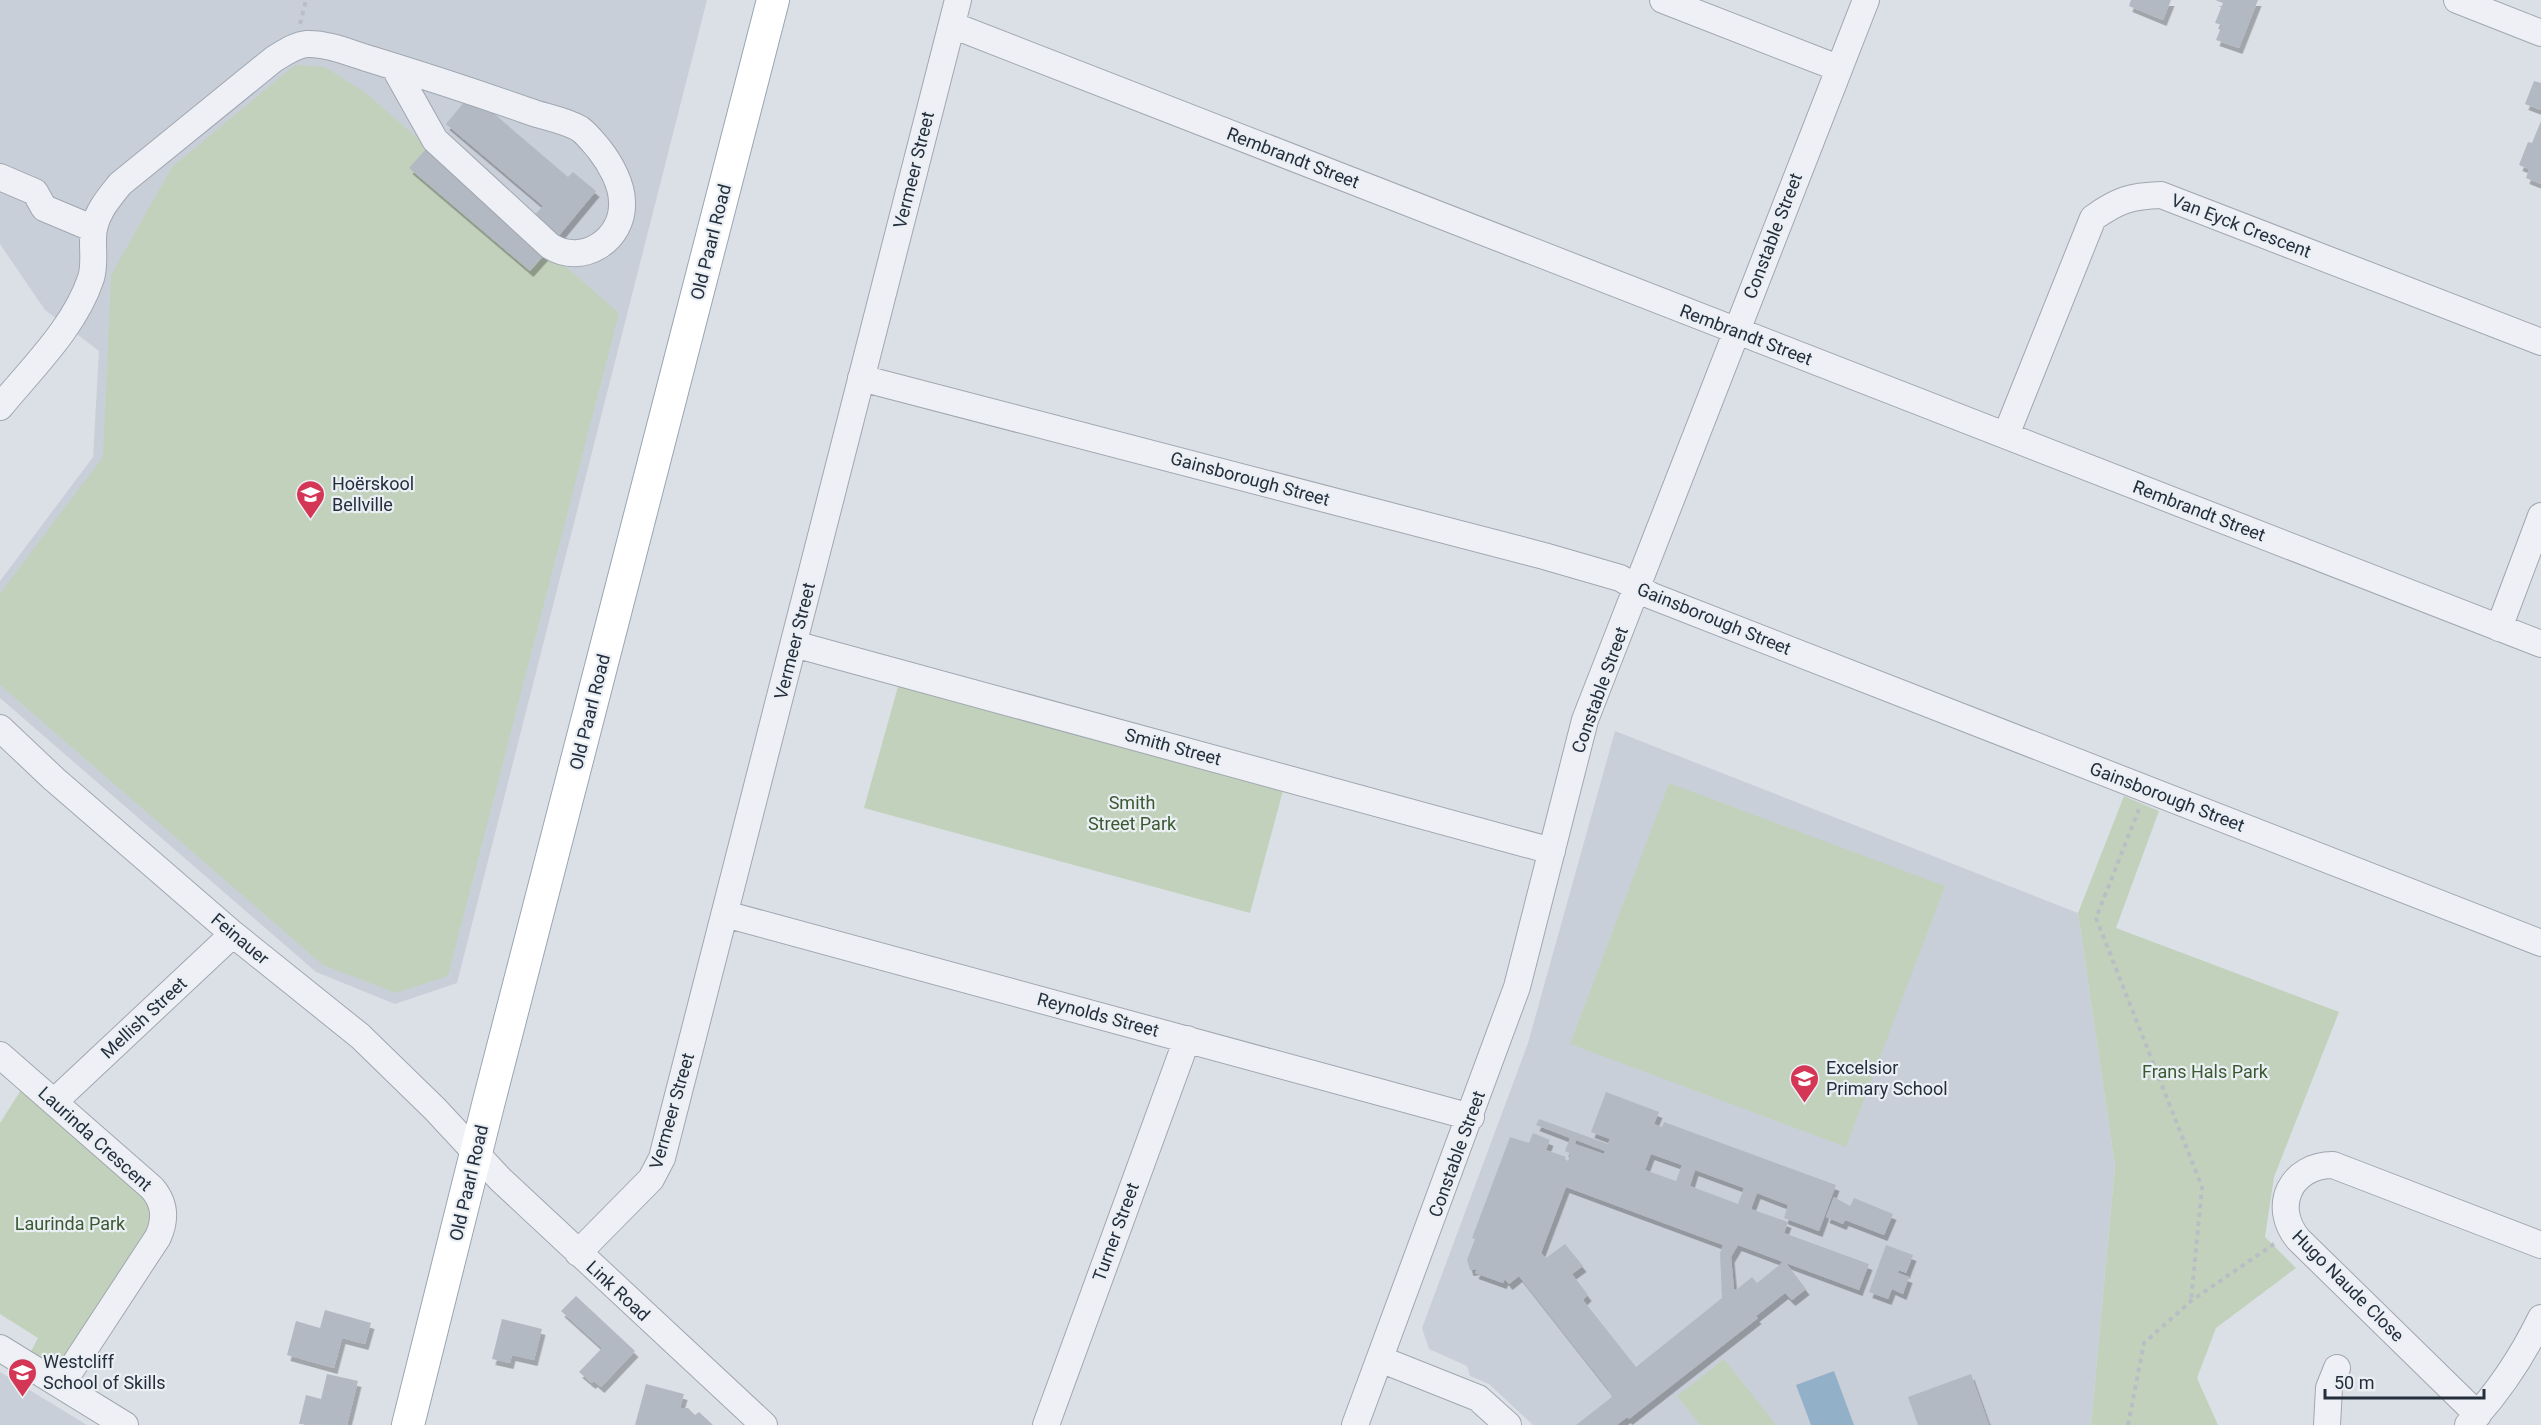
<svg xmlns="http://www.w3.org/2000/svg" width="2541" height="1425" viewBox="0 0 2541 1425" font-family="Roboto,sans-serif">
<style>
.built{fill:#c9cfd9}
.green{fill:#c2d1bc}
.water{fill:#93b0c9}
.building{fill:#b2b9c3;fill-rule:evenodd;filter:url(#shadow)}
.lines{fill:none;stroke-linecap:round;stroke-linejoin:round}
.minor-casing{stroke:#a0a7b0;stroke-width:28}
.major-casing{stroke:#9aa5b3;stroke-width:34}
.path{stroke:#b9bec5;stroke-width:4;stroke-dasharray:4.5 4.5;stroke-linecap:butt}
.minor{stroke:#eef0f5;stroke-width:26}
.major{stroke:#fff;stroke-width:32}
.labels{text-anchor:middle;stroke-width:4.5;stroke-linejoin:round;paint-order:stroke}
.street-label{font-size:18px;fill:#242e3d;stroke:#eaeff4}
.poi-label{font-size:18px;fill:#242e3d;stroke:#eaeff4;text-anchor:start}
.park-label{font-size:18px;fill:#3b5931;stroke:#eaeff4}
</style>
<defs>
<filter id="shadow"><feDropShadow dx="3.5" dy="6" stdDeviation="0" flood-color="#0004"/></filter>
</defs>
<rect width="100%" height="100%" fill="#dbe0e6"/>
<path class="built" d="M 0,0 L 707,0 L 457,983 L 395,1004 L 316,972 L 0,698 L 0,581 L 93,457 L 99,351 L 45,310 L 0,244 Z
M 1615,731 L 2078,913 L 2115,1166 L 2091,1425 L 1533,1425 L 1489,1384 L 1470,1376 L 1467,1366 L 1429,1349 L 1422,1328 L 1528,1043 Z
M 0,1372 L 87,1425 L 0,1425 Z"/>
<path class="green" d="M 295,65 L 325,67 L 367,94 L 619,313 L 448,976 L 396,993 L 323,965 L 0,685 L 0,594 L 103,457 L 111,275 L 172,167 Z
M 899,683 L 1284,787 L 1250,913 L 864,808 Z
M 1669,783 L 1945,886 L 1846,1147 L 1570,1044 Z
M 2124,796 L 2159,811 L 2116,928 L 2339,1012 L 2274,1177 L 2265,1237 L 2296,1268 L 2216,1328 L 2197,1378 L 2218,1425 L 2091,1425 L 2115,1166 L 2078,913 Z
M 21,1090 L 143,1195 L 151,1206 L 152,1224 L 65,1357 C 50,1365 43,1361 30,1353 L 38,1338 L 0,1314 L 0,1123 Z
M 1724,1359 L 1776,1425 L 1700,1425 L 1677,1396 Z"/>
<path class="water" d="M 1834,1371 L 1854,1425 L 1811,1425 L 1796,1385 Z"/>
<path class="building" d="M 2131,0 L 2171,0 L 2163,20 L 2129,6 Z
M 2215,0 L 2258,0 L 2239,48 L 2216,40 L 2222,25 L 2215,23 L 2223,3 Z
M 2534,81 L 2541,83 L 2541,110 L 2525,104 Z
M 471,94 L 568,177 L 573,172 L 596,191 L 557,238 L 533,217 L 543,206 L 446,124 Z
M 2541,121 L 2541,184 L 2526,178 L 2529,169 L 2519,165 L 2528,142 L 2532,143 Z
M 426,149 L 547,252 L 530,271 L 409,168 Z
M 1606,1092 L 1659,1112 L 1654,1124 L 1662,1127 L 1664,1122 L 1836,1185 L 1819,1231 L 1784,1218 L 1788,1205 L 1757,1193 L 1751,1209 L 1788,1222 L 1784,1233 L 1869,1264 L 1859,1290 L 1786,1263 L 1806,1289 L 1792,1300 L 1785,1293 L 1756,1316 L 1758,1318 L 1629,1419 L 1627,1417 L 1617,1425 L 1576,1425 L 1612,1397 L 1608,1389 L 1519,1276 L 1509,1284 L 1505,1279 L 1503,1283 L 1475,1273 L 1477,1269 L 1470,1270 L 1467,1260 L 1475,1239 L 1472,1238 L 1510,1137 L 1529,1143 L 1533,1133 L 1550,1140 L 1546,1150 L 1566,1157 L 1565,1159 L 1568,1161 L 1571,1154 L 1565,1151 L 1570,1138 L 1536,1125 L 1539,1119 L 1608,1144 L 1610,1139 L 1591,1132 ZM 1576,1140 L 1605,1151 L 1604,1154 L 1575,1144 ZM 1651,1154 L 1682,1165 L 1676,1181 L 1645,1170 ZM 1695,1170 L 1744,1188 L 1738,1204 L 1690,1186 ZM 1566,1187 L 1723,1245 L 1720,1253 L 1722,1298 L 1636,1367 L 1583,1300 L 1588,1295 L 1572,1274 L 1583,1266 L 1565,1244 L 1546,1258 L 1541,1253 ZM 1738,1245 L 1783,1262 L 1757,1283 L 1752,1277 L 1736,1290 L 1734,1289 L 1731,1257 Z
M 1834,1197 L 1850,1206 L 1854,1198 L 1893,1214 L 1884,1235 L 1845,1220 L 1843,1224 L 1826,1217 Z
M 1886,1245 L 1913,1255 L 1906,1273 L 1899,1270 L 1898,1273 L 1909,1277 L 1903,1294 L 1892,1289 L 1888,1299 L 1869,1292 Z
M 576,1296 L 635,1351 L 601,1387 L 594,1381 L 592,1383 L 579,1372 L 602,1348 L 561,1311 Z
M 325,1310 L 371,1323 L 365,1344 L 342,1338 L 334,1368 L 287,1355 L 296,1321 L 320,1328 Z
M 502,1319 L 542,1329 L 534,1360 L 512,1355 L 510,1363 L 492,1359 Z
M 327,1374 L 358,1381 L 347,1425 L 299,1424 L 306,1395 L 321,1399 Z
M 1971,1374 L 1989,1425 L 1918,1425 L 1908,1397 Z
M 646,1384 L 684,1394 L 680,1408 L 688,1408 L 695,1415 L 699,1412 L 713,1425 L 635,1425 Z"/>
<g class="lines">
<defs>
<path id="minor" d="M 1663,0 L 1838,68
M 2457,0 L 2541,33
M 952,25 L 2541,644
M 0,177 L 35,192 L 44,208 L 94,229
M 861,378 L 1544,556 L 1620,578 L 1652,596 L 2541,943
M 0,407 C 32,368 75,327 91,278 C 96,262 91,244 94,228 C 98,210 109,198 120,184 L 274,59 C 284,53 295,45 307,44 C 328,43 352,54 373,60 C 425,76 477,93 528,111 C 544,117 565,120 580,129 C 587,134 593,142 599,149 C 610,163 622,184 622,202 C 624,239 583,267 550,246 L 435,140 L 394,67
M 2006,435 L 2093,218 C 2118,200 2131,196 2161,195 L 2541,342
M 2499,628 L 2541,516
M 794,644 L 1552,851
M 0,728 L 54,779 L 233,934 L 360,1036 L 435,1109 L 500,1179 L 764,1425
M 725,914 L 1471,1117
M 0,1055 L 152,1188 C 165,1203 166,1219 158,1237 L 61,1385
M 54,1102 L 233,934
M 578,1253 L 651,1179 L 662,1158 L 958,0
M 0,1348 L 125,1425
M 1380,1359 L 1478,1398 L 1508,1425
M 2478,1415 L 2298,1239 C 2271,1206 2291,1165 2333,1165 L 2541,1245
M 1046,1425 L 1187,1039
M 1355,1425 L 1517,987 L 1585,720 L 1866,0
M 2327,1425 L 2329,1388 L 2337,1368
M 2468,1425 C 2498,1393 2522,1357 2541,1318"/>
<path id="major" d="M 408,1425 L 488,1105 L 773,0"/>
</defs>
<use href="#minor" class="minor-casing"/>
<use href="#major" class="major-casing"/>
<path class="path" d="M 300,24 L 306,0
M 2139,809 L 2096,918 L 2202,1187 L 2191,1301
M 2128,1425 L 2144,1343 L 2191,1301 L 2274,1244"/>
<use href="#minor" class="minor"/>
<use href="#major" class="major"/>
</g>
<defs>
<symbol id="school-pin" viewBox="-11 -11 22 30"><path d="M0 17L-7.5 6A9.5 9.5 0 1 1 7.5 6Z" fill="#d43756" stroke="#eaeff4"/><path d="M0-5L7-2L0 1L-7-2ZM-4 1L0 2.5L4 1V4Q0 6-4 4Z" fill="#fff"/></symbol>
</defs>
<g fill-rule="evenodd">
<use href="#school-pin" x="294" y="478" width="33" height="45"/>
<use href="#school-pin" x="1788" y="1062" width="33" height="45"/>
<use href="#school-pin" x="6" y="1356" width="33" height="45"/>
</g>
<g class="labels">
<g class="street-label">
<text transform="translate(1293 158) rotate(21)" y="6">Rembrandt Street</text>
<text transform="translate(914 170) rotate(-76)" y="6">Vermeer Street</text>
<text transform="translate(2241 226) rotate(21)" y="6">Van Eyck Crescent</text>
<text transform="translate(1773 236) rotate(-69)" y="6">Constable Street</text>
<text transform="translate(711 242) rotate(-76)" y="6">Old Paarl Road</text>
<text transform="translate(1746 335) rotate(21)" y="6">Rembrandt Street</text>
<text transform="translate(1250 479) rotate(15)" y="6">Gainsborough Street</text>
<text transform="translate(2199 511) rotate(21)" y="6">Rembrandt Street</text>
<text transform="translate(1714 619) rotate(22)" y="6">Gainsborough Street</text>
<text transform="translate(795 641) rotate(-76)" y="6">Vermeer Street</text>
<text transform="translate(1600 690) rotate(-70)" y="6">Constable Street</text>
<text transform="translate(590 712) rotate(-76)" y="6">Old Paarl Road</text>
<text transform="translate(1173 747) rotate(15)" y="6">Smith Street</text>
<text transform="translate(2167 797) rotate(21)" y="6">Gainsborough Street</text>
<text transform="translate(240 939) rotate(40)" y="6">Feinauer</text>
<text transform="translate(1098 1015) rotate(15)" y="6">Reynolds Street</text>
<text transform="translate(144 1018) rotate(-43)" y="6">Mellish Street</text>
<text transform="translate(672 1111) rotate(-74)" y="6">Vermeer Street</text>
<text transform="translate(95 1139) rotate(42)" y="6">Laurinda Crescent</text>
<text transform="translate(1457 1154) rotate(-70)" y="6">Constable Street</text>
<text transform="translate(469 1183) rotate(-77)" y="6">Old Paarl Road</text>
<text transform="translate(1116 1232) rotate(-70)" y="6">Turner Street</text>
<text transform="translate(2348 1286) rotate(45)" y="6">Hugo Naude Close</text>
<text transform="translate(618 1291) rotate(43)" y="6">Link Road</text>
</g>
<g class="poi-label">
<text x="332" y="490">Hoërskool<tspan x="332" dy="21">Bellville</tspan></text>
<text x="1826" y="1074">Excelsior<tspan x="1826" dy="21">Primary School</tspan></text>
<text x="43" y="1368">Westcliff<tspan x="43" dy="21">School of Skills</tspan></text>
</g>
<g class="park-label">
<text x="1132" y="809">Smith<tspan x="1132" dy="21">Street Park</tspan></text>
<text x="2205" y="1078">Frans Hals Park</text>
<text x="70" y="1230">Laurinda Park</text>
</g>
</g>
<path d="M2325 1389v9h159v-9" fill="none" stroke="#242e3d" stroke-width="3"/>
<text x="2334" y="1389" font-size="18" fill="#242e3d" stroke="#eaeff4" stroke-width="4.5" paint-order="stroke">50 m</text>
</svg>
